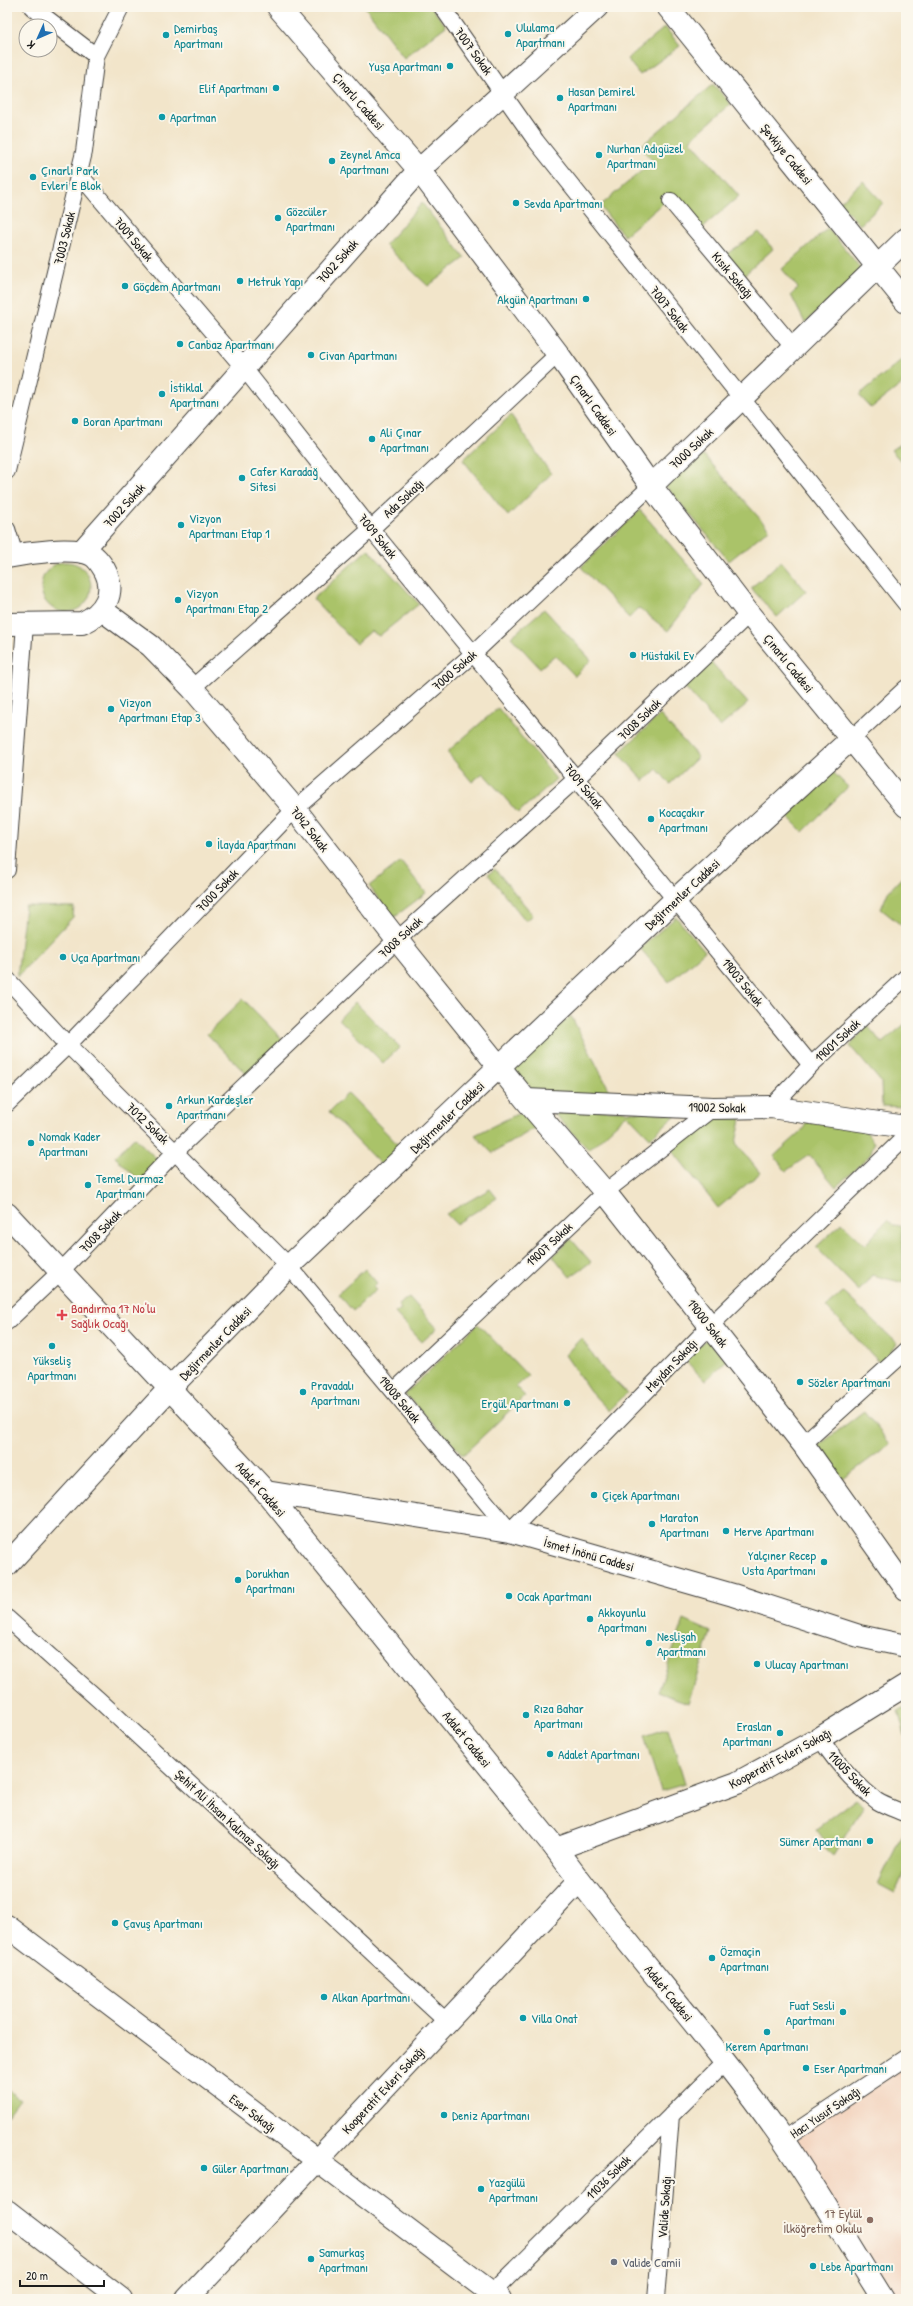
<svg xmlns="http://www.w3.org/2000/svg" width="913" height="2306" viewBox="0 0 913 2306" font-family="'Patrick Hand',sans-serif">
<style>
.built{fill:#f3d4bf}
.green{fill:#aac369;stroke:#637042}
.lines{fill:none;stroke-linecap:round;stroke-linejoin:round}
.service-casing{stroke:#3c3a36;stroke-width:18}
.minor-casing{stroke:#3c3a36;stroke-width:24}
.tertiary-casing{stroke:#3c3a36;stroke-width:24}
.secondary-casing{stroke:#3c3a36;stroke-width:24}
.service{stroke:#fff;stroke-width:16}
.minor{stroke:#fff;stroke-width:22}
.tertiary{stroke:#fff;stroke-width:22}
.secondary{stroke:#fff;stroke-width:22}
.culture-dot{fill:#0f9aa8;stroke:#fbf7ec;stroke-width:1.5}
.health-dot{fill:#e0444e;stroke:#fbf7ec;stroke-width:1.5}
.education-dot{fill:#8d6e63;stroke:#fbf7ec;stroke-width:1.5}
.worship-dot{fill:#6b7280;stroke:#fbf7ec;stroke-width:1.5}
.labels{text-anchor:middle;stroke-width:4;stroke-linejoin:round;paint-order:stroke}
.culture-label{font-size:13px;fill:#0d838f;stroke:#fbf7ec;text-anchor:start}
.street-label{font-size:13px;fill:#1c1c1c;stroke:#fbf7ec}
.health-label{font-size:13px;fill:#be3a42;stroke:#fbf7ec;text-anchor:start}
.education-label{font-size:13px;fill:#785e54;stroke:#fbf7ec;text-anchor:end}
.worship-label{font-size:13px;fill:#5b616d;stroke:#fbf7ec;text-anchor:start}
</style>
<rect width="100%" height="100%" fill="#fbf7ec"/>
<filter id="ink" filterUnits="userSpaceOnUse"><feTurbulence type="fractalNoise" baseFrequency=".025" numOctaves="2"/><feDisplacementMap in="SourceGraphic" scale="8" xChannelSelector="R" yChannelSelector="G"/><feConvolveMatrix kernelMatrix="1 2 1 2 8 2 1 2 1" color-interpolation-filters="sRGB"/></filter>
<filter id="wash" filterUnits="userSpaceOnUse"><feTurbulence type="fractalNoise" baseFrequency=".012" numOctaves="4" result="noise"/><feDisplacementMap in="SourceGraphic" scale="16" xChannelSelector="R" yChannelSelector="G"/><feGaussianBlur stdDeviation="0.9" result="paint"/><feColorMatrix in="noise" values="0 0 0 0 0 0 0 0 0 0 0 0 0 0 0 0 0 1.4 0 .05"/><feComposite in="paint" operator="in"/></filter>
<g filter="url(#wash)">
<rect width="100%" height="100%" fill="#f2e5ca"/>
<path class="built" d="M 906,2058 L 906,2299 L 883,2299 L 783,2140 Z"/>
<path class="green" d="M 365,7 L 431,7 L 446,26 L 404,58 Z
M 665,27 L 680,46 L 640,75 L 627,59 Z
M 713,84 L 731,104 L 690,140 L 739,196 L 701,229 L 672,195 L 624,236 L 600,206 L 653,161 L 640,147 Z
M 863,181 L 883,203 L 860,225 L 839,203 Z
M 422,203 L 465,258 L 428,286 L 385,245 Z
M 828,228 L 862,270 L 805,323 L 791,295 L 798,288 L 782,269 Z
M 759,232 L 773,249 L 740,279 L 722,257 Z
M 906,356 L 906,381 L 871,408 L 859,395 Z
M 511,415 L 551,474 L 508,516 L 463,460 Z
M 906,440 L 906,467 L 891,450 Z
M 704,455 L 769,529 L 729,561 L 666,486 Z
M 640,510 L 704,584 L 668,631 L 639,608 L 629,618 L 581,567 Z
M 368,549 L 419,604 L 379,636 L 371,631 L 356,644 L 313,599 Z
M 781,561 L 806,591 L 777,617 L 751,588 Z
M41 587a25 25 0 1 1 50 0a25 25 0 1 1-50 0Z
M 544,609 L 591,660 L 575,676 L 555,655 L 540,668 L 511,637 Z
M 711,662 L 748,703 L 720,727 L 684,686 Z
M 498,708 L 556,779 L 518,813 L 483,773 L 472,782 L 447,752 Z
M 660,715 L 698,757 L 670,784 L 657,769 L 644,781 L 619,753 Z
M 828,767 L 848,787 L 803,832 L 783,812 Z
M 401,861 L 426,893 L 393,918 L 369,886 Z
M 495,869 L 533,915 L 526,921 L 488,874 Z
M 906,873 L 906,929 L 881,909 L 888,892 Z
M 25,906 L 74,907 L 73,917 L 17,977 Z
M 676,917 L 705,951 L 669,982 L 640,948 Z
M 243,999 L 285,1042 L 249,1077 L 207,1034 Z
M 355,1002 L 400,1047 L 383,1063 L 339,1019 Z
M 571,1016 L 612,1095 L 537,1095 L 510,1065 Z
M 906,1023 L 906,1107 L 882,1106 L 881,1082 L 850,1046 L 867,1025 L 882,1043 Z
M 348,1093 L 404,1151 L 386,1170 L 329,1112 Z
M 548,1107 L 677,1114 L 650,1138 L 627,1114 L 589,1150 Z
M 523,1111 L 537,1127 L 492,1153 L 475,1135 Z
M 712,1117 L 741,1119 L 736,1143 L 760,1173 L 718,1208 L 672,1150 Z
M 806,1122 L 862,1125 L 874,1143 L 870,1155 L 836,1187 L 809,1155 L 786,1171 L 774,1156 L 804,1129 Z
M 134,1137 L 160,1162 L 141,1182 L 115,1157 Z
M 490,1189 L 497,1198 L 456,1224 L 446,1214 Z
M 887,1220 L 893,1225 L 902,1226 L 904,1283 L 872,1275 L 859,1291 L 816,1247 L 842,1223 L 865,1245 Z
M 571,1239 L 591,1262 L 570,1277 L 553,1256 Z
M 365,1269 L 377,1283 L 373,1287 L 376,1290 L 353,1311 L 338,1294 Z
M 843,1292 L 897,1343 L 881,1364 L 826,1307 Z
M 409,1297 L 437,1328 L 422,1342 L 395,1313 L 401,1309 L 398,1305 Z
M 478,1324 L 528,1376 L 516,1387 L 525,1396 L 463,1455 L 405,1394 Z
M 581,1338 L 603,1369 L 627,1393 L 609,1411 L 590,1391 L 565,1355 Z
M 706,1339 L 727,1360 L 705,1381 L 685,1360 Z
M 864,1411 L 890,1444 L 843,1479 L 818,1446 Z
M 684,1620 L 711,1632 L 688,1703 L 658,1692 Z
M 906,1708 L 906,1739 L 898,1711 Z
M 668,1728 L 685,1784 L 661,1791 L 644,1736 Z
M 856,1799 L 864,1806 L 833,1856 L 821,1845 L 825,1841 L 816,1829 Z
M 906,1827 L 906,1868 L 895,1893 L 878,1884 Z
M 7,2090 L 20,2099 L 7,2116 Z"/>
</g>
<g filter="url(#ink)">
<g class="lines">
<defs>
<path id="service" d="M 32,7 L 96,56
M 442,7 L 536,141 L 906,604
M 79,174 L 243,367 L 371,529 L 811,1065
M 671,201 L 794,348
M 7,471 L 84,152 L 96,56 L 121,7
M 7,529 L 15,555
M 192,688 L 371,529 L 558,354
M 851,739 L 906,688
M 7,870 L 25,624
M 7,979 L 68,1045 L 289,1266 L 510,1531 L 710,1326 L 906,1136
M 7,1104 L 68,1045 L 295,809 L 474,653 L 651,486
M 771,1107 L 811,1065 L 906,977
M 7,1322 L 61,1271 L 176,1151 L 397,940 L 577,778 L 749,614
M 394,1391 L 605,1192 L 713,1108
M 803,1444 L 906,1351
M 7,1618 L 99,1700 L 447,2022
M 820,1738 C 835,1761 855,1784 877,1801 C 885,1806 897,1810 906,1814
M 783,2140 L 906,2058
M 492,2293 L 725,2062
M 656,2299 L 671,2115"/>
<path id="minor" d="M 278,7 L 419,170 L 558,354 L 651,486 L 749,614 L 906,806
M 668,7 L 906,302
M 651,486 L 906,239
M 81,552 L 419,170 L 597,7
M 7,557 C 27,553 74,546 92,555 C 97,558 101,564 104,569 C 117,592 105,613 82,623 L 7,624
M 102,610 L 151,646 L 192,688 L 295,809 L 397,940 L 526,1100 L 605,1192 L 803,1444 L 906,1589
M 526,1100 L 713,1108 L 771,1107 L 906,1127
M 7,1565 L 170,1388 L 289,1266 L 676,899 L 851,739
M 556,1849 C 628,1949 713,2039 783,2140 C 818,2192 850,2246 883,2299
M 7,1926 L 500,2299
M 187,2299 L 579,1881"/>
<path id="tertiary" d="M 7,2211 L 121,2299"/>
<path id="secondary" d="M 7,1214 L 266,1492 L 556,1849 L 737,1783 L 820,1738 L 906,1685
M 266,1492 L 510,1531 L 733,1595 L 859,1636 L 906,1646"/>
</defs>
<use href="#service" class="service-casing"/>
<use href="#minor" class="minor-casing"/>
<use href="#tertiary" class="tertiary-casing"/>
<use href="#secondary" class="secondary-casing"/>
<use href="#service" class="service"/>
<use href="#minor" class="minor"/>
<use href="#tertiary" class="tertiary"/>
<use href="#secondary" class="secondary"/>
</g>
</g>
<g class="culture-dot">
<circle cx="508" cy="34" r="4"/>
<circle cx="166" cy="35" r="4"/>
<circle cx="450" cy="66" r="4"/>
<circle cx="276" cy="88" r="4"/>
<circle cx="560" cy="98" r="4"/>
<circle cx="162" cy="117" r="4"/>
<circle cx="599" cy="155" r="4"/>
<circle cx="332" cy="161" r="4"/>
<circle cx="33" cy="177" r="4"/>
<circle cx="516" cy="203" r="4"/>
<circle cx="278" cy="218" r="4"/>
<circle cx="240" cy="281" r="4"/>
<circle cx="125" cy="286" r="4"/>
<circle cx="586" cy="299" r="4"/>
<circle cx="180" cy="344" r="4"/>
<circle cx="311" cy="355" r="4"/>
<circle cx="162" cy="394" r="4"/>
<circle cx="75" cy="421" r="4"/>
<circle cx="372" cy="439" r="4"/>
<circle cx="242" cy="478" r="4"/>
<circle cx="181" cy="525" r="4"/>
<circle cx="178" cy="600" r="4"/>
<circle cx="633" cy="655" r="4"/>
<circle cx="111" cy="709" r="4"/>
<circle cx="651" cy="819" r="4"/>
<circle cx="209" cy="844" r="4"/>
<circle cx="63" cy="957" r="4"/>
<circle cx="169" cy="1106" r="4"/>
<circle cx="31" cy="1143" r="4"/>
<circle cx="88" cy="1185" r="4"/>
<circle cx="52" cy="1346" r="4"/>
<circle cx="800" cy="1382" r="4"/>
<circle cx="303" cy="1392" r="4"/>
<circle cx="567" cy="1403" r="4"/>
<circle cx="594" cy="1495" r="4"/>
<circle cx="652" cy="1524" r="4"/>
<circle cx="726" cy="1531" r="4"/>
<circle cx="824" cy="1562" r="4"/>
<circle cx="238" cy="1580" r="4"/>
<circle cx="509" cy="1596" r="4"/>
<circle cx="590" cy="1619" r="4"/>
<circle cx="649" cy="1643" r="4"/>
<circle cx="757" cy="1664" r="4"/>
<circle cx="526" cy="1715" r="4"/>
<circle cx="780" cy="1733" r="4"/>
<circle cx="550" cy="1754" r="4"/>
<circle cx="870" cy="1841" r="4"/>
<circle cx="115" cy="1923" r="4"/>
<circle cx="712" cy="1958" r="4"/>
<circle cx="324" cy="1997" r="4"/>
<circle cx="843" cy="2012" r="4"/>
<circle cx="523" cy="2018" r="4"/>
<circle cx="767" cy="2032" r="4"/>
<circle cx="806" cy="2068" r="4"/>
<circle cx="444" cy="2115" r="4"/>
<circle cx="204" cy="2168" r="4"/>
<circle cx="481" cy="2189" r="4"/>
<circle cx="311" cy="2259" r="4"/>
<circle cx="813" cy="2266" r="4"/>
</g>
<path class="health-dot" d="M60 1309h4v4h4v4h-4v4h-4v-4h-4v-4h4z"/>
<circle class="education-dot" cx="870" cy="2220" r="4"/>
<circle class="worship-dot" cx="614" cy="2262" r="4"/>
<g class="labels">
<g class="culture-label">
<text x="516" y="32">Ululama<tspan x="516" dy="15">Apartmanı</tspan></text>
<text x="174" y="33">Demirbaş<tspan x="174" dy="15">Apartmanı</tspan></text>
<text x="442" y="71" text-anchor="end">Yuşa Apartmanı</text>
<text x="268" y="93" text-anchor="end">Elif Apartmanı</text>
<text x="568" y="96">Hasan Demirel<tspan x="568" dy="15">Apartmanı</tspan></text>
<text x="170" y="122">Apartman</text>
<text x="607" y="153">Nurhan Adıgüzel<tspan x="607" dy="15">Apartmanı</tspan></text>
<text x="340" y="159">Zeynel Amca<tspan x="340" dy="15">Apartmanı</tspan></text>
<text x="41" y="175">Çınarlı Park<tspan x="41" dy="15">Evleri E Blok</tspan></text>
<text x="524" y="208">Sevda Apartmanı</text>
<text x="286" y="216">Gözcüler<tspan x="286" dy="15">Apartmanı</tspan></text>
<text x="248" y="286">Metruk Yapı</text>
<text x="133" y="291">Göçdem Apartmanı</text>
<text x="578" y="304" text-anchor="end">Akgün Apartmanı</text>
<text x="188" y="349">Canbaz Apartmanı</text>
<text x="319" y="360">Civan Apartmanı</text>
<text x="170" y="392">İstiklal<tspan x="170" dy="15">Apartmanı</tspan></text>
<text x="83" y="426">Boran Apartmanı</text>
<text x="380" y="437">Ali Çınar<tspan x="380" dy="15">Apartmanı</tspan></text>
<text x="250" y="476">Cafer Karadağ<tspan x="250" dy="15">Sitesi</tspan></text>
<text x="189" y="523">Vizyon<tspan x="189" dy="15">Apartmanı Etap 1</tspan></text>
<text x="186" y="598">Vizyon<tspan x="186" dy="15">Apartmanı Etap 2</tspan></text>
<text x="641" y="660">Müstakil Ev</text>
<text x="119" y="707">Vizyon<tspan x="119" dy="15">Apartmanı Etap 3</tspan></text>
<text x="659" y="817">Kocaçakır<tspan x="659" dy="15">Apartmanı</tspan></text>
<text x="217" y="849">İlayda Apartmanı</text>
<text x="71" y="962">Uça Apartmanı</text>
<text x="177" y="1104">Arkun Kardeşler<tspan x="177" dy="15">Apartmanı</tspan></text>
<text x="39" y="1141">Nomak Kader<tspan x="39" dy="15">Apartmanı</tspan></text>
<text x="96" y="1183">Temel Durmaz<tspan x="96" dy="15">Apartmanı</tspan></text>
<text x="52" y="1365" text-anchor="middle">Yükseliş<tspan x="52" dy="15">Apartmanı</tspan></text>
<text x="808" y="1387">Sözler Apartmanı</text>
<text x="311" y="1390">Pravadalı<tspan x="311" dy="15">Apartmanı</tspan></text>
<text x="559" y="1408" text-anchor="end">Ergül Apartmanı</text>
<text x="602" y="1500">Çiçek Apartmanı</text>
<text x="660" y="1522">Maraton<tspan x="660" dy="15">Apartmanı</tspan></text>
<text x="734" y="1536">Merve Apartmanı</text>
<text x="816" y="1560" text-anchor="end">Yalçıner Recep<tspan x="816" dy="15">Usta Apartmanı</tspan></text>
<text x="246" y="1578">Dorukhan<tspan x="246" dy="15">Apartmanı</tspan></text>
<text x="517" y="1601">Ocak Apartmanı</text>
<text x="598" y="1617">Akkoyunlu<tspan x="598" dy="15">Apartmanı</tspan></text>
<text x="657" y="1641">Neslişah<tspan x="657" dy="15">Apartmanı</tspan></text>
<text x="765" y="1669">Ulucay Apartmanı</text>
<text x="534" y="1713">Rıza Bahar<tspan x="534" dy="15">Apartmanı</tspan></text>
<text x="772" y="1731" text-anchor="end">Eraslan<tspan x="772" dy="15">Apartmanı</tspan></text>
<text x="558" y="1759">Adalet Apartmanı</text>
<text x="862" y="1846" text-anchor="end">Sümer Apartmanı</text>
<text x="123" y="1928">Çavuş Apartmanı</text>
<text x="720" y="1956">Özmaçin<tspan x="720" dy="15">Apartmanı</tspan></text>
<text x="332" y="2002">Alkan Apartmanı</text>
<text x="835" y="2010" text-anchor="end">Fuat Sesli<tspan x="835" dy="15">Apartmanı</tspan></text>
<text x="531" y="2023">Villa Onat</text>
<text x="767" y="2051" text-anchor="middle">Kerem Apartmanı</text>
<text x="814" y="2073">Eser Apartmanı</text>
<text x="452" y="2120">Deniz Apartmanı</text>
<text x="212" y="2173">Güler Apartmanı</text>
<text x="489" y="2187">Yazgülü<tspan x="489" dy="15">Apartmanı</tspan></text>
<text x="319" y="2257">Samurkaş<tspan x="319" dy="15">Apartmanı</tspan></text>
<text x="821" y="2271">Lebe Apartmanı</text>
</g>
<g class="street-label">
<text transform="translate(474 51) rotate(54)" y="5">7007 Sokak</text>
<text transform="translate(359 101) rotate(49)" y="5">Çınarlı Caddesi</text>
<text transform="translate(787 154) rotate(51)" y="5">Şevkiye Caddesi</text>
<text transform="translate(64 238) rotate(-76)" y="5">7003 Sokak</text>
<text transform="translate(134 239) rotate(50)" y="5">7009 Sokak</text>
<text transform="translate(337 261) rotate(-48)" y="5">7002 Sokak</text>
<text transform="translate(733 275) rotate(50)" y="5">Kısık Sokağı</text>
<text transform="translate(670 309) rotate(52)" y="5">7007 Sokak</text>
<text transform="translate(594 405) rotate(55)" y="5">Çınarlı Caddesi</text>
<text transform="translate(691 448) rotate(-43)" y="5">7000 Sokak</text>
<text transform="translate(403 498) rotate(-43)" y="5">Ada Sokağı</text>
<text transform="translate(124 505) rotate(-48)" y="5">7002 Sokak</text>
<text transform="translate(378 536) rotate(51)" y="5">7009 Sokak</text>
<text transform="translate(789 663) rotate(51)" y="5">Çınarlı Caddesi</text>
<text transform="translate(454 670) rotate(-41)" y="5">7000 Sokak</text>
<text transform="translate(639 719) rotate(-44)" y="5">7008 Sokak</text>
<text transform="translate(584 786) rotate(51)" y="5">7009 Sokak</text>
<text transform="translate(310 829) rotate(52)" y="5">7042 Sokak</text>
<text transform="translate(217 890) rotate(-46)" y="5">7000 Sokak</text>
<text transform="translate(682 894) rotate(-43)" y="5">Değirmenler Caddesi</text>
<text transform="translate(400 937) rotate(-43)" y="5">7008 Sokak</text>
<text transform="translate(743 982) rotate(51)" y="5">19003 Sokak</text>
<text transform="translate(837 1040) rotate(-43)" y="5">19001 Sokak</text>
<text transform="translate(717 1107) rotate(1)" y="5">19002 Sokak</text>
<text transform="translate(447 1117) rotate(-44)" y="5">Değirmenler Caddesi</text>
<text transform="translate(148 1123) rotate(44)" y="5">7012 Sokak</text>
<text transform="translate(100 1231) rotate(-46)" y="5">7008 Sokak</text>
<text transform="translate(549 1244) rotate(-43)" y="5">19007 Sokak</text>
<text transform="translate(708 1323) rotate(52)" y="5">19000 Sokak</text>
<text transform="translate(215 1343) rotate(-46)" y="5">Değirmenler Caddesi</text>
<text transform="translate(671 1365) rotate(-46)" y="5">Meydan Sokağı</text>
<text transform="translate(400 1399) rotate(50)" y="5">19008 Sokak</text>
<text transform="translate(261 1489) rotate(49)" y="5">Adalet Caddesi</text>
<text transform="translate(589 1554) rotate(16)" y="5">İsmet İnönü Caddesi</text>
<text transform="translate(467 1739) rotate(51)" y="5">Adalet Caddesi</text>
<text transform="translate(780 1758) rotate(-28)" y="5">Kooperatif Evleri Sokağı</text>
<text transform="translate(850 1773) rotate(46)" y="5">11005 Sokak</text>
<text transform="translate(228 1819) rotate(43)" y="5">Şehit Ali İhsan Kalmaz Sokağı</text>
<text transform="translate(669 1993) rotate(51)" y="5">Adalet Caddesi</text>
<text transform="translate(383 2090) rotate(-47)" y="5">Kooperatif Evleri Sokağı</text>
<text transform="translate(825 2112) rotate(-34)" y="5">Hacı Yusuf Sokağı</text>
<text transform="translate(253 2113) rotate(37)" y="5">Eser Sokağı</text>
<text transform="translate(608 2177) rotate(-45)" y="5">11036 Sokak</text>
<text transform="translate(664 2207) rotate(-86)" y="5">Valide Sokağı</text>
</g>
<g class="health-label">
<text x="71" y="1313">Bandırma 17 No'lu<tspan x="71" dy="15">Sağlık Ocağı</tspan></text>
</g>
<g class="education-label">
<text x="862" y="2218">17 Eylül<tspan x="862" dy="15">İlköğretim Okulu</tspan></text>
</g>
<g class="worship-label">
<text x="622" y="2267">Valide Camii</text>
</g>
</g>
<rect width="913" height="2306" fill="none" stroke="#fbf7ec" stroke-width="24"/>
<g transform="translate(38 38) rotate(225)"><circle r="19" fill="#fbf7ec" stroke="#a29f99"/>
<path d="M0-3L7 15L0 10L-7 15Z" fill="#1f6fb2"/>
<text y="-6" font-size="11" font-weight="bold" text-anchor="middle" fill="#1c1c1c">K</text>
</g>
<path d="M20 2280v6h84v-6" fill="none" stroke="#1c1c1c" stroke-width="2"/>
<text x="26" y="2280" font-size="12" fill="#1c1c1c" stroke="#fbf7ec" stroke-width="3" paint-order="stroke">20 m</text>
</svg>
